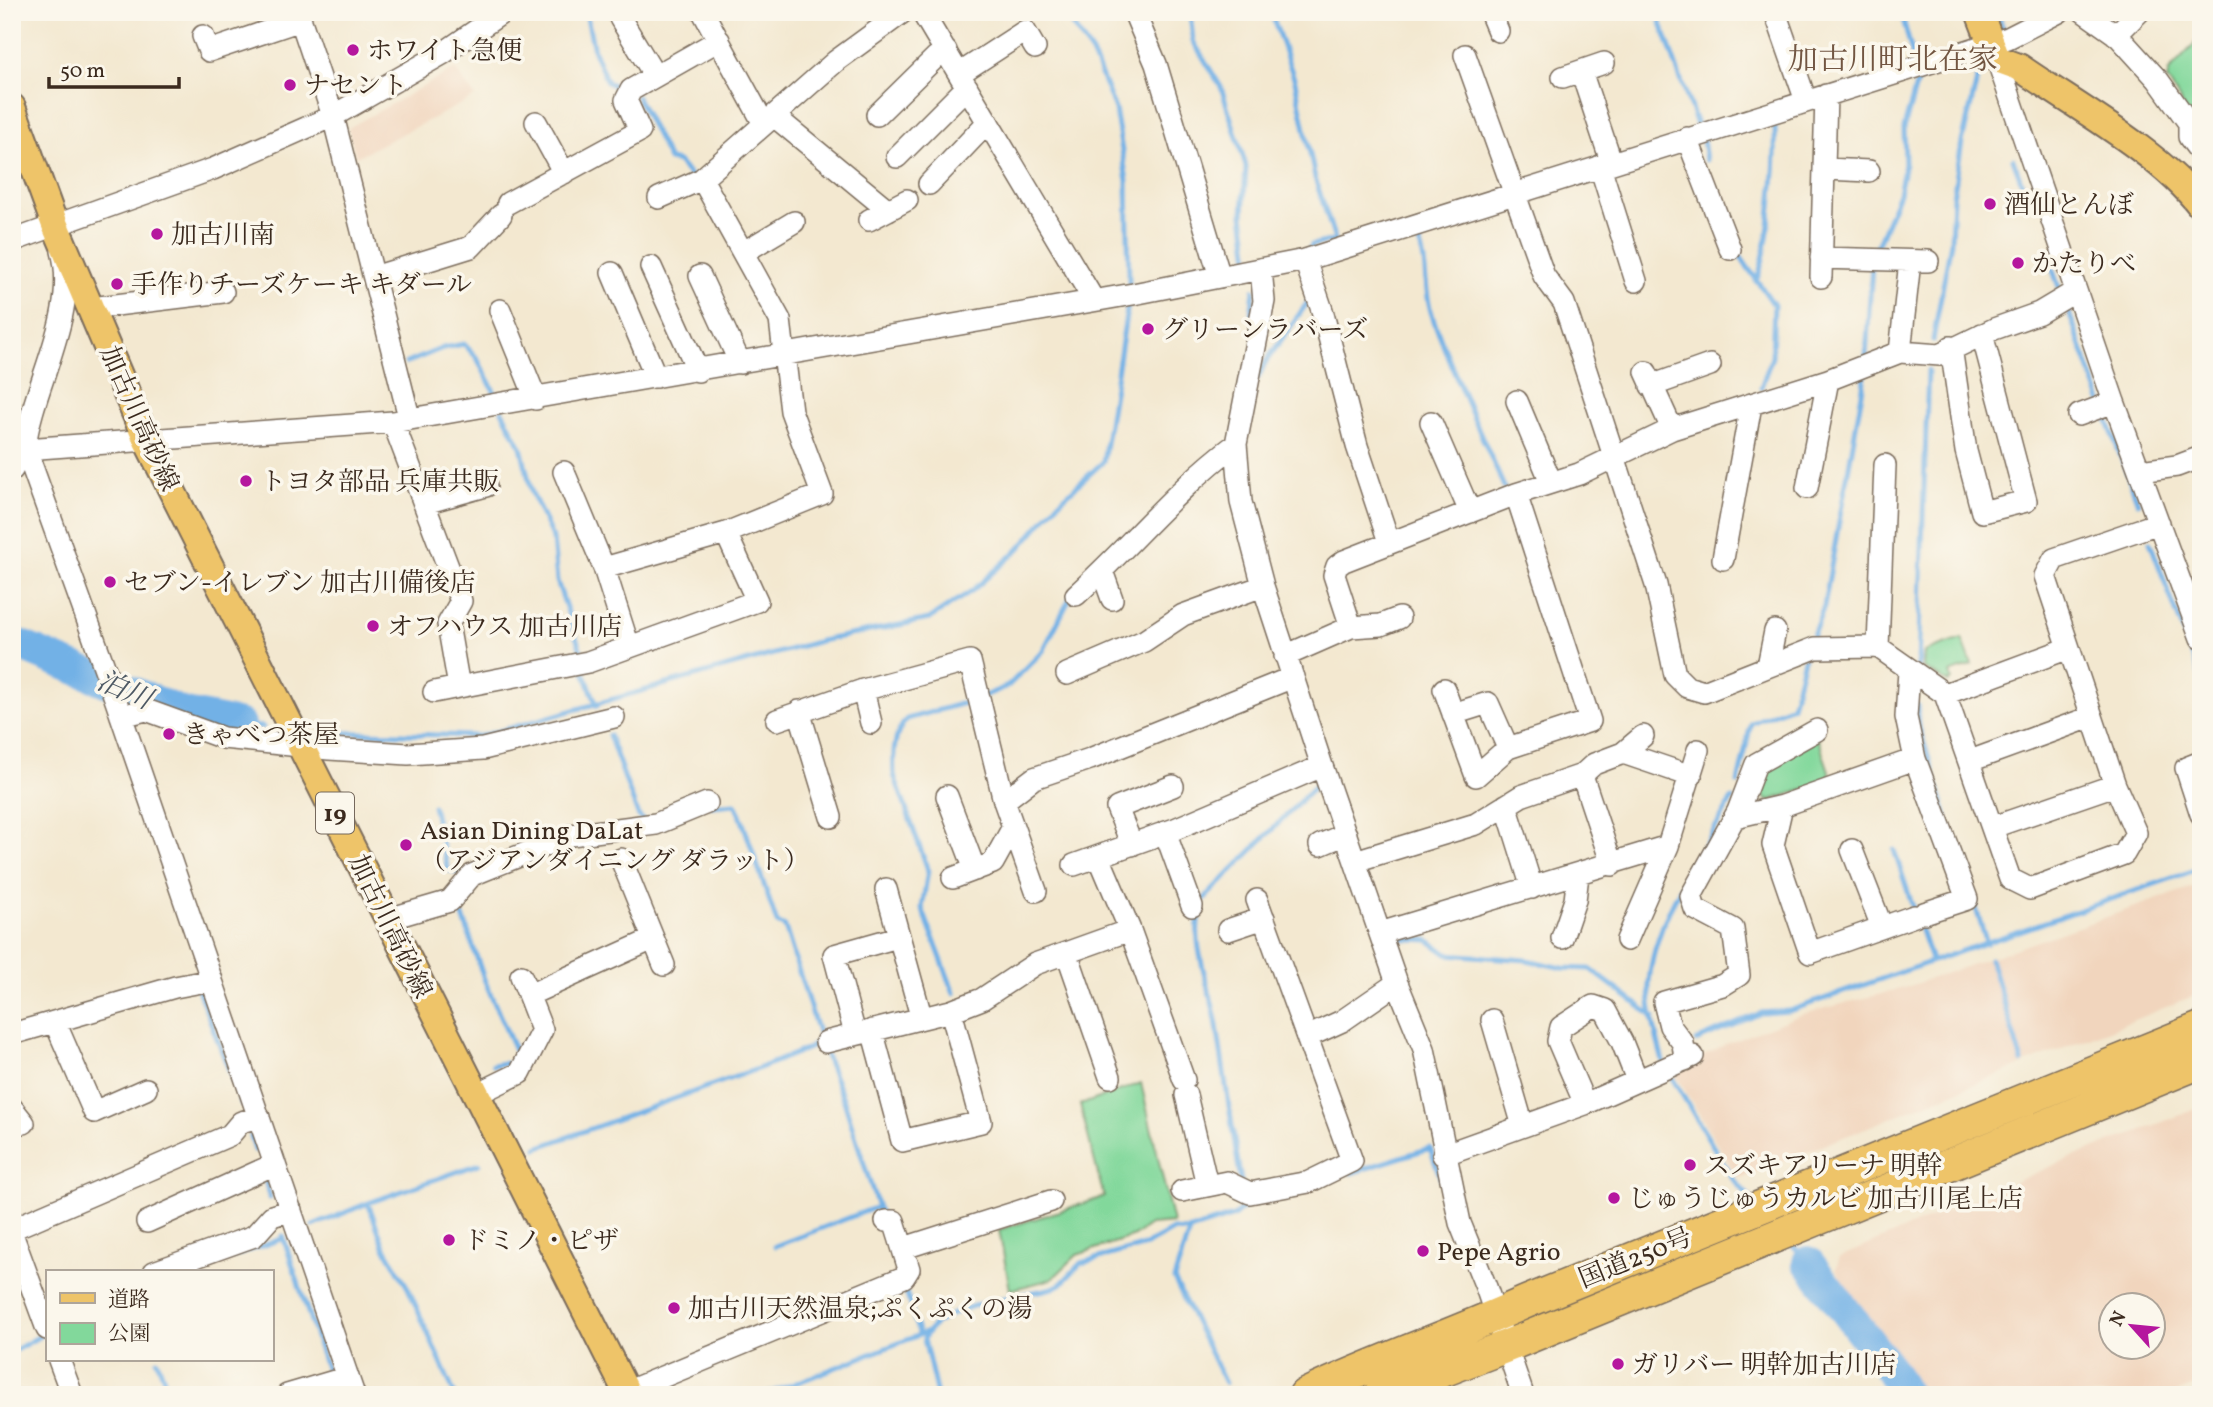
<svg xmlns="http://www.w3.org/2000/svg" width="2213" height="1407" viewBox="0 0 2213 1407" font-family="Vollkorn,'Noto Serif JP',serif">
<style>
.built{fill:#f1d5bd;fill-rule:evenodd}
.green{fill:#82d89b;stroke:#5e815c;stroke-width:2}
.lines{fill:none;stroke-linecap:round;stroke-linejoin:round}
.stream{stroke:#72b1e6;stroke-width:5}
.river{stroke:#72b1e6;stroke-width:32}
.minor-casing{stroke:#7b6c5c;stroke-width:24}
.major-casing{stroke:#7b6c5c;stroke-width:30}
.highway-casing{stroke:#7b6c5c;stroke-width:35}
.minor{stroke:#fff;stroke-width:21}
.major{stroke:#eec469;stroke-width:26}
.highway{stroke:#eec469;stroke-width:32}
.poi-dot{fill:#b5179e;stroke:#fbf7ec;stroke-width:2.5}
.labels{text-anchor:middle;stroke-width:7;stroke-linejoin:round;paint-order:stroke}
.shield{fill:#fbf7ec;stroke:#75685c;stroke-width:2}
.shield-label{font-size:24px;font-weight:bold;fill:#3b2a1e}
.poi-label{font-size:26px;fill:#3b2a1e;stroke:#fbf7ec;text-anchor:start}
.street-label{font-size:26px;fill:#3b2a1e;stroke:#fbf7ec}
.water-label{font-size:28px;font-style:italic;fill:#4e5964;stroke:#fbf7ec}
.quarter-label{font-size:30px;fill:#725642;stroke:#fbf7ec}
</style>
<rect width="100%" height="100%" fill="#fbf7ec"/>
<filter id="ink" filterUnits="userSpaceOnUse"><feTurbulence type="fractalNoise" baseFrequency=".0143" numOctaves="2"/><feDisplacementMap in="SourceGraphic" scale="14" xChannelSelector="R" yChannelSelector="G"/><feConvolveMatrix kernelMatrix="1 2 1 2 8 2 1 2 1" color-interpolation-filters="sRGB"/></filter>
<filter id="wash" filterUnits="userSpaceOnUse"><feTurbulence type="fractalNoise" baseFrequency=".00686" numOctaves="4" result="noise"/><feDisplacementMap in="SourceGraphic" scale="28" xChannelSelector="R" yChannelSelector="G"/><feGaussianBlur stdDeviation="1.57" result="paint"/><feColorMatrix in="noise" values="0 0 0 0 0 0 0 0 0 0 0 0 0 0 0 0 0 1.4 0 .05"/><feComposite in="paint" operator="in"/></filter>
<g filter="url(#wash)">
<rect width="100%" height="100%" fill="#f3e8d0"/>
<path class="built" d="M 455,69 L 475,97 L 356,157 L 348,128 Z
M 2201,884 L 2201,993 L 1759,1171 L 1738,1178 L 1674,1072 L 1726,1044 L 1803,1014 L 1904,988 Z
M 2201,1107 L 2201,1383 L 2172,1395 L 1919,1395 L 1903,1365 L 1845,1286 L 1836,1269 L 1840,1257 L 2068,1159 ZM 2112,1306 L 2154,1306 L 2154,1348 L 2112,1348 Z"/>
<path class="green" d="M 2201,37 L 2201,135 L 2167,79 L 2169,71 Z
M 1962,639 L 1972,665 L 1950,673 L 1952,680 L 1948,682 L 1923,668 L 1924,652 Z
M 1818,739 L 1830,774 L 1826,782 L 1768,801 L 1755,787 L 1761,770 Z
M 1141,1083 L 1173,1223 L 1150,1225 L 1134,1236 L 1077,1255 L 1052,1279 L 1010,1290 L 999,1230 L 1104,1197 L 1080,1105 Z"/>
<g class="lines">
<path class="stream" d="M 586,12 L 594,51 L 607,82 L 615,86
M 1063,12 L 1092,53 L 1115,109 L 1127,181 L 1129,283
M 1190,12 L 1193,41 L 1221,87 L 1246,166 L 1243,215 L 1250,267
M 1271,12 L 1295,81 L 1315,178 L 1335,240 L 1312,245 L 1309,250
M 1657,12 L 1697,125
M 1901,12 L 1913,56
M 1998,12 L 2004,34
M 637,97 L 669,160 L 678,162 L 691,177
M 1703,139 L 1706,160
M 2013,159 L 2030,205
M 1413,231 C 1431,258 1421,286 1433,318 C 1453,375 1480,431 1504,487
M 1876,248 L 1899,193 L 1905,164 L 1904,128 L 1919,75
M 1735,249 L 1774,305 L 1772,357 L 1761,387
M 2050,262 L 2061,293
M 1756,281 C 1770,250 1778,151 1774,116
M 2065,302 L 2101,401
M 1251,315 L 1254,290
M 1933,340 L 1951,242 L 1953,197 L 1962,142 L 1978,76 L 1988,61
M 1866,357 L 1872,264
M 406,363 L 443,348 L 464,344 L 477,358 L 498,399
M 1258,378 L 1265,363 L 1310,299
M 502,411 L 521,447 L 532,493 L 553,539 L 557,581 L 582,654
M 2104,411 L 2138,503
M 1249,478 L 1279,601
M 2150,542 L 2201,679
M 1810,643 L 1824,606 L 1865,376
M 1918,667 L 1928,370
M 584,672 L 597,706
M 984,696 L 1008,686 L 1043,651 L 1071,596
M 1917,705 L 1918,724 L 1947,817
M 240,725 L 263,727
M 322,732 L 481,736 L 820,641 L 929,619 L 973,590 L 1019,549 L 1059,502 L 1103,462 L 1128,303
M 609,735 L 638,815 L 642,819
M 1738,783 L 1751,723 L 1792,706 L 1804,659
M 433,806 L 448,870 L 462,873
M 711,806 L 735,804 L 740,814 L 777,923 L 785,927 L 820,1039
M 1894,850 L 1914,910
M 1973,899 L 1987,944
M 463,916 L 484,979 L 517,1055
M 1917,919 L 1931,960
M 1391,938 L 1428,940 L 1447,954 L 1527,960 L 1563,968 L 1590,969 L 1654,1017
M 1990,959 L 2022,1062
M 198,989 L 242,1104
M 954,993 L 922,908 L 928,870 L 894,775 C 893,755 893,734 907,719 L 975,700
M 1696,1041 L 1761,1013 L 1789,1011 L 2201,868
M 823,1048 L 844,1101 L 881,1217
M 1663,1062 C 1657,1038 1648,1008 1649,983 C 1654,917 1701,855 1732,799
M 493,1065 L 504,1063 L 514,1068
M 1668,1071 L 1732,1178 L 1752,1200
M 251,1136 L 255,1150
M 537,1148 L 760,1068 L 809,1048 L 820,1040
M 1351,1173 L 1430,1148 L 1442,1182
M 264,1176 L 270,1198
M 1241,1181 C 1232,1129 1225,1078 1217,1026 C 1211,985 1187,942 1203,900 L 1316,785
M 368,1203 L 384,1246 L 408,1288 L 455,1395
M 313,1226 L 368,1203 L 479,1164
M 1190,1229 L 1174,1279 L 1225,1383
M 283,1236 L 326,1368
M 1789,1241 L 1808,1262
M 775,1246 L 877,1207
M 189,1272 L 284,1238
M 904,1285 L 919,1335
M 12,1352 L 40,1336
M 157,1360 L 170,1395
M 765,1395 L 927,1332
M 937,1395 L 924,1339 C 937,1305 1020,1296 1053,1288 L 1061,1284 L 1081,1263 L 1146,1245 L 1173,1230 L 1186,1231 L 1234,1216 L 1251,1201
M 1901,1395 L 1904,1393"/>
<path class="river" d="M 12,642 L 185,714 L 240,725
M 1808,1262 L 1890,1369 L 1905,1395"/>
</g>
</g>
<g filter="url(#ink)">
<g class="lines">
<defs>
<path id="minor" d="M 298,12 L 333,116 L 409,417
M 703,12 L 764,124
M 922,12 L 1093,299
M 1134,12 L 1156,64 L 1220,277
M 1490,12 L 1498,31
M 1775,12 L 1806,101
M 2084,12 L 2118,36 L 2158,80 L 2189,123 L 2189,137 L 2201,153
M 620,18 L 655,76
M 2116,35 L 2139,12
M 203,36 L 209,51 L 301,20
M 1465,55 L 1544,276 L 1564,303 L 1656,585 L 1675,675 L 1687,687 L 1704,692 L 1815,648 L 1878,647 L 1945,694 L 2069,648 L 2045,576 L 2054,559 L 2159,523
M 1997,59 L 2114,402 L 2201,638
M 1581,71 L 1611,161
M 959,74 L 1025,31 L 1035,48
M 1563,77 L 1604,63
M 877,115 L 936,57 L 946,51
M 774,116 L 888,210
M 536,122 L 564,173
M 1687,138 L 1730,249
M 897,157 L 967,87
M 1600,166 L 1636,281
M 1826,169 L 1869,171
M 929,184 L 988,122
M 659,198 L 702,179
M 508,203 L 640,131 L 626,100 L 631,90 L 719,40
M 869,220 L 907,200
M 12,241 L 213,169 L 333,116 L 442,54 L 503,12
M 62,251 C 79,314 32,386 25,447 L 105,669 L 354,1395
M 744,252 L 794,222
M 1821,258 L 1928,261
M 1305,260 L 1322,310 L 1357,446 L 1389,542
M 651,267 L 698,371
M 1261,269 L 1264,301 L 1236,444 L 1241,502 L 1263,586 L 1322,766 L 1397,983 L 1424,1049 L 1460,1223 L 1486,1287 L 1523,1395
M 612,273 L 656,377
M 700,276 L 740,363
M 374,277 L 471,247 L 501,215
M 1821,277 L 1826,95
M 91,308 L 223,292
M 500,310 L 536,399
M 1951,347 L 1966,451 L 1982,512 L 2026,501 L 1982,334
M 1900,352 L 1910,261
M 1646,372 L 1672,429
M 1651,386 L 1710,365
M 1517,401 L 1551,482
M 2079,415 L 2114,402
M 393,422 L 461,601 L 448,624 L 459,687 L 588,662 L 757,601 L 726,533
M 1431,422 L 1470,512
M 12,450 L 393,422 L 1133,294 L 1305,260 L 2008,38 L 2059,12
M 12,470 L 25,447
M 2140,471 L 2177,466 L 2201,457
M 564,472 L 604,568 L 629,647
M 1807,488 L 1828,380
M 425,503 L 486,486
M 1723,559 L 1751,405
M 604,568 L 726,533 L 822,494 L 791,411 L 780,320 L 702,179 L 836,61 L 903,12
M 1102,571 L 1112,599
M 1076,595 C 1130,546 1177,488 1236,444
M 1351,627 L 1381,625 L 1399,618
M 1878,647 L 1885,465
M 1285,656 L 1351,627 L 1334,575 L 1337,566 L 1344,561 L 1516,494 L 1579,474 L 1672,429 L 1828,380 L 1900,352 L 1940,355 L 1994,329 L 2039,313 L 2076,291
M 1768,666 L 1775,631
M 1909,671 L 1906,717 L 1915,759 L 1967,899 L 1924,913
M 1067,674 L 1144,641 L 1183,615 L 1263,586
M 1444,689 L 1476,776 L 1508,748 L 1590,721 L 1516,494
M 863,690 L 871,723
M 434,692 L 459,687
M 1945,694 L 2010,879 L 2030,889 L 2124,854 L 2136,833 L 2115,785 L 2069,648
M 799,711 L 831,817
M 1453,714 L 1488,703 L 1508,748
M 121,716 L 146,710 L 223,738 L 329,749 L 408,754 L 483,749 L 614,717
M 777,720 L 863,690 L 970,661 L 1004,801 L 1036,891
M 1623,753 L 1643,736
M 1970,761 L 2091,717
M 2201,762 L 2186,768 L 2201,814
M 1582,775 L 1612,865
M 947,796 L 975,870
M 1004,801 L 1034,778 L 1090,759 L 1293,677
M 1506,805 L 1532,888
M 1735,817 L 1782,806
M 1993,827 L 2115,785
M 1165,832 L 1192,906
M 1132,845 L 1117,808 L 1173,786
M 1320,845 L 1346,834
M 1852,850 L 1882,927
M 1099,857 L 1130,930 L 1184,1080
M 621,859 L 664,965
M 1355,861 L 1476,824 L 1521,796 L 1582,775 L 1594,764 L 1623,753 L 1691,776
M 1074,865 L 1175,829 L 1322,766
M 953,878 L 993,863 L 1013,827
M 886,889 L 921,1016
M 1914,916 L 1810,953 L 1773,845 L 1782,806 L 1915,759
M 388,919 L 450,901 L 472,875 L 571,835 L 656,824 L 707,803
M 1228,930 L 1264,918
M 1380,933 L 1668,846
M 1562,938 L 1575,900 L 1578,875
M 1627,940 L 1668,846 L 1698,750
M 1067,953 L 1110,1077
M 529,995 L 653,939
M 1492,1020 L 1523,1126
M 55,1022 L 94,1112 L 146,1089
M 872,1030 L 902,1141 L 981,1122 L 951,1011
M 12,1034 L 175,987 L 212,980
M 855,1034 L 834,955 L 898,937
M 1307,1037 L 1342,1021 L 1397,983
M 826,1042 L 951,1011 L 982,999 L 1035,964 L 1130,930
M 1685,1060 L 1683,1043 L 1670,1026 L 1664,1002 L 1723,985 L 1739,975 L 1733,929 L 1695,909 L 1691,896 L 1738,811 L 1756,764 L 1817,730
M 475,1095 L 520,1073 L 542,1030 L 521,976
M 1186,1095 L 1207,1185
M 1585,1104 L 1558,1041 L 1561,1027 L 1593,1006 L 1605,1010 L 1622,1042 L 1637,1080
M 12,1108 L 24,1123
M 1443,1155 L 1585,1104 L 1693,1056
M 1182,1191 L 1227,1182 L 1250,1193 L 1309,1182 L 1352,1161 L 1257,900
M 147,1222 L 275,1164
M 12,1229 L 230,1135 L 241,1122 L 259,1117
M 12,1234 L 47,1329
M 904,1248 L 1051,1201
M 154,1272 L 254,1236 L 272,1216 L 291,1210
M 59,1360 L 72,1395
M 626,1392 L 904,1277 L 909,1269 L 894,1221 L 886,1221
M 287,1395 L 348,1377"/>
<path id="major" d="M 1979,12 L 1997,59 L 2019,67 C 2075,106 2161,153 2201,206
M 12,107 L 55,225 L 147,441 L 628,1395"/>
<path id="highway" d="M 1305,1395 C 1377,1361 1453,1335 1526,1302 L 2201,1028
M 1380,1395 L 1507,1346 L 2201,1062"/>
</defs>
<use href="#minor" class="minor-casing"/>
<use href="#major" class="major-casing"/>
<use href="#highway" class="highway-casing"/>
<use href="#minor" class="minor"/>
<use href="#major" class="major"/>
<use href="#highway" class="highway"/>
</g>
</g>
<g class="poi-dot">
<circle cx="353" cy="50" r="7"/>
<circle cx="290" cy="85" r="7"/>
<circle cx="1990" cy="204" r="7"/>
<circle cx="157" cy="234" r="7"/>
<circle cx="2018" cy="263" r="7"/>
<circle cx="117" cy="284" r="7"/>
<circle cx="1148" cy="329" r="7"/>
<circle cx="246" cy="481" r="7"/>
<circle cx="110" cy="582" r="7"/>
<circle cx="373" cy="626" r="7"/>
<circle cx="169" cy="734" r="7"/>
<circle cx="406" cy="845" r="7"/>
<circle cx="1690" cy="1165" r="7"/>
<circle cx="1614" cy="1198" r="7"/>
<circle cx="449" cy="1240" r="7"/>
<circle cx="1423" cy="1251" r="7"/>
<circle cx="674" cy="1308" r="7"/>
<circle cx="1618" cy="1364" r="7"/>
</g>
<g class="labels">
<rect class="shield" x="316" y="792.5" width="38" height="41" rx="5"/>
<g class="shield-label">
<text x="335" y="821">19</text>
</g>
<g class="poi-label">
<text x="367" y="59">ホワイト急便</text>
<text x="304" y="94">ナセント</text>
<text x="2004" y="213">酒仙とんぼ</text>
<text x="171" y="243">加古川南</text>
<text x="2032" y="272">かたりべ</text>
<text x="131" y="293">手作りチーズケーキ キダール</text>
<text x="1162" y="338">グリーンラバーズ</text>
<text x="260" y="490">トヨタ部品 兵庫共販</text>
<text x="124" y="591">セブン-イレブン 加古川備後店</text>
<text x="387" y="635">オフハウス 加古川店</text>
<text x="183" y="743">きゃべつ茶屋</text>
<text x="420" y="839">Asian Dining DaLat<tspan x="420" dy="30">（アジアンダイニング ダラット）</tspan></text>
<text x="1704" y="1174">スズキアリーナ 明幹</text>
<text x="1628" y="1207">じゅうじゅうカルビ 加古川尾上店</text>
<text x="463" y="1249">ドミノ・ピザ</text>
<text x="1437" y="1260">Pepe Agrio</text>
<text x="688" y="1317">加古川天然温泉;ぷくぷくの湯</text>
<text x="1632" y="1373">ガリバー 明幹加古川店</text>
</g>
<g class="street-label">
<text transform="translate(140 418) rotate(66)" y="9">加古川高砂線</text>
<text transform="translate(391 926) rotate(64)" y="9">加古川高砂線</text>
<text transform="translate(1635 1257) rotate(-22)" y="9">国道250号</text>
</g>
<g class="water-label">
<text transform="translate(125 689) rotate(23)" y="10">泊川</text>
</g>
<g class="quarter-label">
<text x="1893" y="69">加古川町北在家</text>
</g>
</g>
<rect width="2213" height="1407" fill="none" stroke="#fbf7ec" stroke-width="42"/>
<rect x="46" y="1270" width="228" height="91" fill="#fbf7ec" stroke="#aea59a" stroke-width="2"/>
<rect x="60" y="1293" width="35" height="10" fill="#eec469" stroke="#aea59a" stroke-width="2"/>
<text x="108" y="1306" font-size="21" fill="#3b2a1e">道路</text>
<rect x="60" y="1323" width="35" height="21" fill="#82d89b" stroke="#aea59a" stroke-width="2"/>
<text x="108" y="1340" font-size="21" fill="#3b2a1e">公園</text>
<g transform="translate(2132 1326) rotate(297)"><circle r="33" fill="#fbf7ec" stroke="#aea59a" stroke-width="2"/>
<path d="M0-5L12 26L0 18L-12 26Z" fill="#b5179e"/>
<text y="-10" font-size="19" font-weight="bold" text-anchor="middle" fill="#3b2a1e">N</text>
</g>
<path d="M49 77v10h130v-10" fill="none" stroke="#3b2a1e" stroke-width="3.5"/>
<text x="60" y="77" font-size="21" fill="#3b2a1e" stroke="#fbf7ec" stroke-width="5" paint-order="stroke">50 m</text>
</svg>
